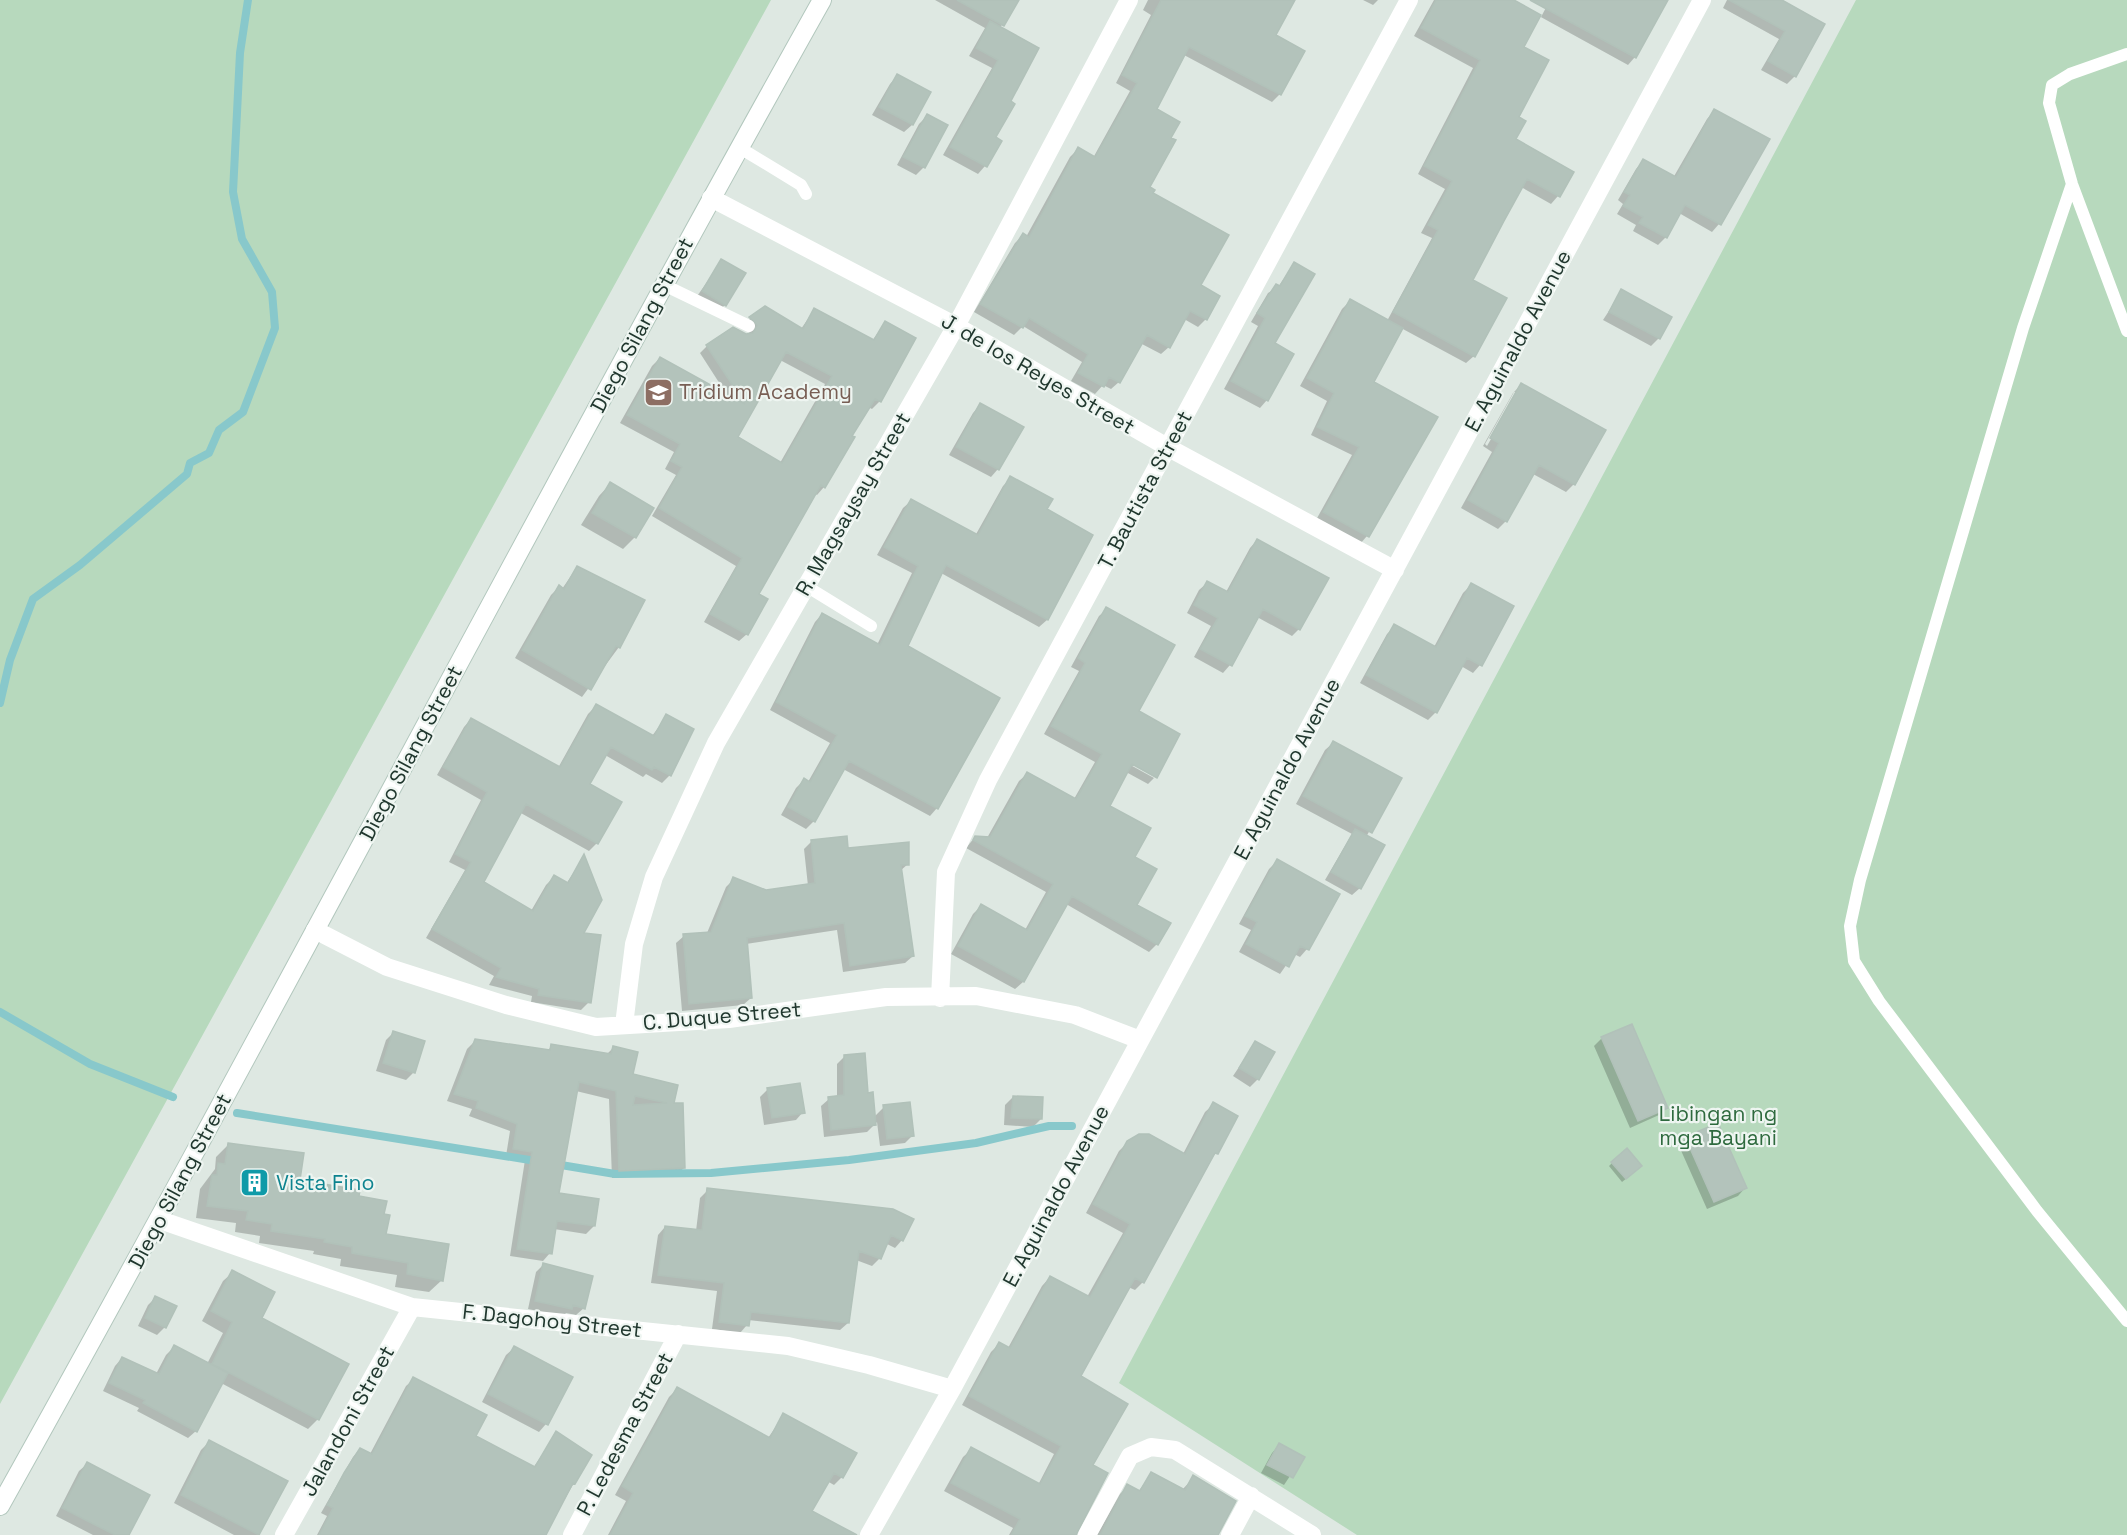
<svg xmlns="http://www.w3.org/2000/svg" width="2127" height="1535" viewBox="0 0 2127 1535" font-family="'Space Grotesk',sans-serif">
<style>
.green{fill:#b7d9bd}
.shadow{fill:#0003;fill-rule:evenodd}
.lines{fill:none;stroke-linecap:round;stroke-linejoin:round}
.stream{stroke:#88c8cb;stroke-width:8}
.building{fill:#b3c3bb;stroke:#b1c1b9;stroke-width:1.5;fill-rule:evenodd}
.secondary-casing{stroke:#b2c7bd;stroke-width:20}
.lane{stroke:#fff;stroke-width:12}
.street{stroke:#fff;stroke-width:18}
.secondary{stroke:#fff;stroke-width:18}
.labels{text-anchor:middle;stroke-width:4.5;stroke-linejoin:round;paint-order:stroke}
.street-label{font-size:21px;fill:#20372e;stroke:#eef5f1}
.education-label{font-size:21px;fill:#785e54;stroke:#eef5f1;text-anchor:start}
.park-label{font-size:21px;fill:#2e6a3e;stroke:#eef5f1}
.culture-label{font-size:21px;fill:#0d838f;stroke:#eef5f1;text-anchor:start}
</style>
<rect width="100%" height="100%" fill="#dee8e2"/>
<path class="green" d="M 0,0 L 771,0 L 0,1404 Z
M 1856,0 L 2127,0 L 2127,1535 L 1357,1535 L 1119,1383 Z"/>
<path class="shadow" d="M 935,0 L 1017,0 L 1000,28 L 1009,102 L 985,166 L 978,174 L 943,155 L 992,68 L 969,56 L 985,28 Z
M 1148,0 L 1291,0 L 1274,35 L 1280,94 L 1272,102 L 1184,55 L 1155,110 L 1148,188 L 1199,286 L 1218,296 L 1206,319 L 1198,327 L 1184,319 L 1169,347 L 1161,354 L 1140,343 L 1119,382 L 1111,389 L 1103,385 L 1095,394 L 1071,381 L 1082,362 L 1023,326 L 1014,335 L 974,312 L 1015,243 L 1023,235 L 1026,237 L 1070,157 L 1078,149 L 1093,158 L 1130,91 L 1116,83 L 1151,15 L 1143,10 Z
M 1363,0 L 1378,0 L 1373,5 Z
M 1434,0 L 1510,0 L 1541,17 L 1550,0 L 1667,0 L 1635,57 L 1628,65 L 1539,16 L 1522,48 L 1514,140 L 1572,173 L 1558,196 L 1551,204 L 1521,187 L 1471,280 L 1474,356 L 1466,363 L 1401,328 L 1372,382 L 1367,536 L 1360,544 L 1316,520 L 1352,455 L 1311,435 L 1327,401 L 1300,386 L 1342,309 L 1350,301 L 1387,321 L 1432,238 L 1421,233 L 1445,189 L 1418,174 L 1473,68 L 1414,36 Z
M 1727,0 L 1781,0 L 1795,76 L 1787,84 L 1761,70 L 1779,39 L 1723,8 Z
M 897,76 L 929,93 L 912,125 L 904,132 L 872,115 L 890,84 Z
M 1714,111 L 1768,140 L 1719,224 L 1712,232 L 1679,213 L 1666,237 L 1658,245 L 1633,231 L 1636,225 L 1617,214 L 1623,204 L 1618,200 L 1636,169 L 1643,161 L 1673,178 L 1707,119 Z
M 927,116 L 946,126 L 924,167 L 916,175 L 897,165 L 919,124 Z
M 722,261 L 725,305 L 717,312 L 695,299 Z
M 1294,264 L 1273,344 L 1267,400 L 1260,408 L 1224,389 L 1258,326 L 1251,322 L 1268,293 L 1278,287 Z
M 1622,291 L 1659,338 L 1651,346 L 1603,320 Z
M 765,308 L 801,329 L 814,310 L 872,341 L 885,323 L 880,401 L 872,409 L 868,407 L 824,487 L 817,495 L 814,493 L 757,595 L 747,634 L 739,641 L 704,622 L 736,566 L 652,516 L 676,475 L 665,469 L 674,452 L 620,423 L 652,366 L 660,358 L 727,395 L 700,353 L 707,346 L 752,335 L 742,325 ZM 780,360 L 825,384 L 780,463 L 736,438 Z
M 1521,385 L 1604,430 L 1574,484 L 1566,492 L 1533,474 L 1506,521 L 1498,529 L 1461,508 L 1492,452 L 1483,446 L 1513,393 ZM 1514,392 L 1518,392 L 1487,446 L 1485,444 Z
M 980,405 L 998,469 L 991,477 L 949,455 L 973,413 Z
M 1011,478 L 1045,510 L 1091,536 L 1047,620 L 1039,627 L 941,573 L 906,647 L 937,808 L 930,816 L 843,769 L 814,821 L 806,829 L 781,815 L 796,788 L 804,780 L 808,782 L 830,743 L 770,710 L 815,622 L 822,614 L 877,645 L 912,573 L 877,555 L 903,508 L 911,501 L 975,536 L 1003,486 Z
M 610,484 L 652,508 L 635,537 L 623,549 L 581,525 L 599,496 Z
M 1257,540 L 1299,629 L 1292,636 L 1257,617 L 1230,665 L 1223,673 L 1194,657 L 1211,626 L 1187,613 L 1199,590 L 1207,583 L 1226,592 L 1250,548 Z
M 577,567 L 619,647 L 582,697 L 515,658 L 551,595 L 559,587 L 562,589 Z
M 1471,585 L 1480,665 L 1473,673 L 1461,666 L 1436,712 L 1428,720 L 1360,683 L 1387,634 L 1395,626 L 1434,647 L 1463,593 Z
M 1107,609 L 1137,712 L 1178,735 L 1155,777 L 1126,759 L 1125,762 L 1154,778 L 1148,784 L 1126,772 L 1108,807 L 1133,857 L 1135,906 L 1157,944 L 1149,952 L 1066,904 L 1023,982 L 1015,989 L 951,954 L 973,914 L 981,906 L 1025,930 L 1046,892 L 966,848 L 975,837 L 987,838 L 1019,781 L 1027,774 L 1074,799 L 1095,762 L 1044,734 L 1079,671 L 1071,667 L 1099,616 Z
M 596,706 L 652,736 L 667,716 L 670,775 L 662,783 L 646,774 L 643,777 L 605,755 L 588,785 L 597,843 L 589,851 L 519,812 L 482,883 L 531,911 L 546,885 L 554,877 L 566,884 L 584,857 L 581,934 L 589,1002 L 581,1010 L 531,1002 L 532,996 L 489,985 L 494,976 L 426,938 L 465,870 L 449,862 L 481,800 L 437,775 L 464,727 L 471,719 L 558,768 L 588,714 Z
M 1333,743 L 1400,778 L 1366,837 L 1360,888 L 1352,895 L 1325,880 L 1352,834 L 1296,804 L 1325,750 Z
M 812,841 L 908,864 L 900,871 L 913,956 L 905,963 L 843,972 L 837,930 L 746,944 L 751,998 L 743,1005 L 682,1011 L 676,943 L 684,936 L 707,933 L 726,887 L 734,879 L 766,892 L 808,886 L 804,849 Z
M 1277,861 L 1338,894 L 1307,949 L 1300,957 L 1294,954 L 1280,974 L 1239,952 L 1251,930 L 1239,924 L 1269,869 Z
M 394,1032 L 423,1042 L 413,1073 L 406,1080 L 376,1071 L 386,1040 Z
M 1602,1038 L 1667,1107 L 1659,1115 L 1630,1128 L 1594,1046 Z
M 475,1041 L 547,1051 L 552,1046 L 606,1055 L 613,1048 L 632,1075 L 672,1104 L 684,1168 L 676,1175 L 612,1178 L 609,1099 L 576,1091 L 557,1194 L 594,1226 L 586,1234 L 554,1229 L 550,1253 L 543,1261 L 510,1256 L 525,1160 L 506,1156 L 510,1131 L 469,1116 L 472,1109 L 447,1101 L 467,1049 Z
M 1255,1043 L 1258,1079 L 1250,1087 L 1233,1076 Z
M 845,1056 L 867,1095 L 874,1117 L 884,1107 L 913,1135 L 905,1143 L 880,1146 L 877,1122 L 867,1132 L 824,1137 L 821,1106 L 829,1099 L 837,1098 L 837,1064 Z
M 768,1089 L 803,1112 L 796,1120 L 764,1125 L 760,1097 Z
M 1013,1097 L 1041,1119 L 1033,1127 L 1004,1125 L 1005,1105 Z
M 1214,1104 L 1216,1153 L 1209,1161 L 1143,1282 L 1135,1290 L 1128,1287 L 1079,1377 L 1091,1466 L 1076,1535 L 1009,1535 L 1013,1528 L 944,1491 L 963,1457 L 972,1449 L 1038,1485 L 1054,1454 L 962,1405 L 991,1352 L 999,1344 L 1008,1348 L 1042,1286 L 1050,1277 L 1087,1297 L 1123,1233 L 1086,1213 L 1119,1151 L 1128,1142 L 1183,1154 L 1205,1112 Z
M 1686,1138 L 1745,1188 L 1738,1196 L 1707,1209 L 1679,1146 Z
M 229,1144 L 299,1182 L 357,1197 L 382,1215 L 384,1235 L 442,1280 L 429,1292 L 395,1287 L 397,1275 L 340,1266 L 341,1259 L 313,1254 L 314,1251 L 259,1243 L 260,1236 L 235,1232 L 236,1223 L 196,1218 L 200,1189 L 215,1169 L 216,1157 Z
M 1612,1163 L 1637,1170 L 1622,1182 L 1609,1166 Z
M 708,1190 L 892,1210 L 902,1240 L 895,1248 L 885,1243 L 879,1259 L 872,1266 L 856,1260 L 848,1323 L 840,1330 L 748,1320 L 747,1325 L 740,1333 L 712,1329 L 717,1291 L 651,1283 L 658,1235 L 665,1227 L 696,1231 L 700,1198 Z
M 543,1265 L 584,1308 L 576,1315 L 566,1313 L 563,1316 L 528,1309 L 536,1272 Z
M 233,1272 L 318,1419 L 308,1429 L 221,1383 L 196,1431 L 188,1438 L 137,1411 L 139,1408 L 103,1391 L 115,1366 L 122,1358 L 156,1374 L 166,1355 L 174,1347 L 207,1364 L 223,1333 L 202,1321 L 223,1281 Z
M 155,1298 L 165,1327 L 157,1335 L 138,1326 L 148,1305 Z
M 514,1348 L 546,1424 L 539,1432 L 482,1402 L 506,1355 Z
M 414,1379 L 474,1437 L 533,1468 L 557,1433 L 574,1483 L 544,1535 L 317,1535 L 327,1516 L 321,1513 L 353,1457 L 360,1449 L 370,1454 L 406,1386 Z
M 677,1389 L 768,1438 L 784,1415 L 842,1477 L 834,1485 L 827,1481 L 810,1511 L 821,1535 L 608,1535 L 626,1501 L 615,1495 L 669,1397 Z
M 209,1442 L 286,1481 L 257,1535 L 234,1535 L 174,1503 L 201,1450 Z
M 1279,1445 L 1302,1458 L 1284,1485 L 1261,1473 L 1272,1453 Z
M 87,1464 L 127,1535 L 93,1535 L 56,1516 L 79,1471 Z
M 1151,1474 L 1182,1490 L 1194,1477 L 1219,1535 L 1097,1535 L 1120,1494 L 1128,1486 L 1138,1492 Z"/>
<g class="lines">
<path class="stream" d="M 0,703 L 10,660 L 33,599 L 80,565 L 187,474 L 190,463 L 209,453 L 219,430 L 243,412 L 275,328 L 272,292 L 242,239 L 233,192 L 240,53 L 248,0
M 0,1012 L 90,1064 L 173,1097
M 237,1113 L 542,1162
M 555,1164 L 615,1174 L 711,1173 L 849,1160 L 976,1143 L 1049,1126 L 1072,1126"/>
</g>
<path class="building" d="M 957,0 L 1019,0 L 1004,26 Z
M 1161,0 L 1295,0 L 1276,35 L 1305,51 L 1281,95 L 1189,47 L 1157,109 L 1180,122 L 1171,138 L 1176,140 L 1150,187 L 1155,190 L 1153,193 L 1229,235 L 1201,285 L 1220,296 L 1207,320 L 1190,311 L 1170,348 L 1147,335 L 1120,383 L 1109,377 L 1104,387 L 1078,373 L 1088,354 L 1029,318 L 1023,328 L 980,304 L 1023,233 L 1029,237 L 1078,147 L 1095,157 L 1137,83 L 1122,75 Z
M 1436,0 L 1514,0 L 1541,15 L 1524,47 L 1549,60 L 1519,117 L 1526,121 L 1516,139 L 1574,172 L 1560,197 L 1527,179 L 1504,221 L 1473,280 L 1507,298 L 1475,357 L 1393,312 L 1438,230 L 1428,225 L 1452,181 L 1424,166 L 1480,60 L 1421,28 Z
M 1530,0 L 1668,0 L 1636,58 Z
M 1729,0 L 1782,0 L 1825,24 L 1796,77 L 1768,61 L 1785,31 Z
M 990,21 L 1039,48 L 1011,101 L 1015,104 L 996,137 L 1002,141 L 987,167 L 950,147 L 998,60 L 976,48 Z
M 897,74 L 931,92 L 913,125 L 879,107 Z
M 1714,109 L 1770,139 L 1721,225 L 1685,205 L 1667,238 L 1639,223 L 1643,217 L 1623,206 L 1630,195 L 1624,192 L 1643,159 L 1676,177 Z
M 927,114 L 948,125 L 925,168 L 903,157 Z
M 721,259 L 746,273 L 726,306 L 702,291 Z
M 1294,262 L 1315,274 L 1275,343 L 1294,354 L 1268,401 L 1231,381 L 1265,318 L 1257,313 L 1276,284 L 1280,286 Z
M 1621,289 L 1672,317 L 1660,339 L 1609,312 Z
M 1350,299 L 1403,328 L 1374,382 L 1438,417 L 1369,537 L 1323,512 L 1359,447 L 1317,427 L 1334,393 L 1307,378 Z
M 765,306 L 803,329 L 814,308 L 874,340 L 885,321 L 916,338 L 881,402 L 875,399 L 852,436 L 855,437 L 825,488 L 821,485 L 759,594 L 768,599 L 748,635 L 710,614 L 742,558 L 659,508 L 682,467 L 671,461 L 680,444 L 627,415 L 660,357 L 745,404 L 706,345 L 733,327 L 746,334 L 753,333 L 757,325 L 749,317 ZM 786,352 L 832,376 L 782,463 L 738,437 Z
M 1521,383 L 1606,430 L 1575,485 L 1539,465 L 1507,522 L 1468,500 L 1499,443 L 1490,438 Z
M 980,403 L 1024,427 L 999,470 L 956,447 Z
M 1010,476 L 1053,499 L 1047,509 L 1093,535 L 1048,620 L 946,565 L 908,646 L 1000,698 L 938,809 L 849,761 L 815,822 L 788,807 L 804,778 L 810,782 L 837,735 L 776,702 L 822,613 L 880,645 L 918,566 L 884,547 L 911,499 L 978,535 Z
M 610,482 L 654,508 L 636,538 L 592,513 Z
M 1257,539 L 1329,578 L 1300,630 L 1263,609 L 1232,666 L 1200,649 L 1218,618 L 1194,605 L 1207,581 L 1228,592 Z
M 577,566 L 645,600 L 620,648 L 616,646 L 591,690 L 522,650 L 559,585 L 564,589 Z
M 1471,583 L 1514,606 L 1482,666 L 1467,658 L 1437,713 L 1366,675 L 1394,624 L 1436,647 Z
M 1106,607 L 1175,645 L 1139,711 L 1180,734 L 1157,778 L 1132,764 L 1110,806 L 1151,828 L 1135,857 L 1157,869 L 1137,905 L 1171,923 L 1158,945 L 1072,896 L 1024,982 L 958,946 L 981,904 L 1027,930 L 1053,884 L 973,840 L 975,836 L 990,837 L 1027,772 L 1076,799 L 1102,754 L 1051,726 L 1085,663 L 1078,658 Z
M 596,704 L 654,736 L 666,714 L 694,729 L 671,776 L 654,767 L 652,770 L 611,747 L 590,784 L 622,802 L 598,844 L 526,804 L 484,882 L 533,911 L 554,875 L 568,883 L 584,854 L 602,900 L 584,933 L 601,935 L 591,1003 L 538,995 L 539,989 L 496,977 L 501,968 L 432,929 L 471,862 L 455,854 L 487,792 L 443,767 L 471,718 L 560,767 Z
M 1333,741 L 1402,778 L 1372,833 L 1303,796 Z
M 1355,829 L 1385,845 L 1361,889 L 1331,872 Z
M 847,836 L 848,848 L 909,842 L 909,865 L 901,865 L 914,956 L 850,966 L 844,923 L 747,938 L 752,998 L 689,1004 L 683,934 L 711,932 L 733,877 L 766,890 L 815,883 L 811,840 Z
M 1277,859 L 1340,894 L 1309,950 L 1300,946 L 1289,967 L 1246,944 L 1257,922 L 1245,916 Z
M 1632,1024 L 1668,1108 L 1638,1121 L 1601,1037 Z
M 393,1031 L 425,1041 L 415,1073 L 383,1063 Z
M 475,1039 L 550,1050 L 551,1044 L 611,1054 L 613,1046 L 638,1052 L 633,1074 L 678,1085 L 674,1103 L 683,1103 L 685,1168 L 619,1171 L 616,1091 L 579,1082 L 559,1193 L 599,1199 L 595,1226 L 557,1221 L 552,1254 L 517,1249 L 532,1152 L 513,1149 L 517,1124 L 476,1108 L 478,1101 L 454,1094 ZM 635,1096 L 667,1103 L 633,1105 Z
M 1255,1041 L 1275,1052 L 1259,1080 L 1239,1068 Z
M 865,1053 L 868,1093 L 873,1092 L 876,1125 L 831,1130 L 828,1097 L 844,1095 L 844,1055 Z
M 800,1083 L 805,1113 L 772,1118 L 767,1088 Z
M 1013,1096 L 1043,1097 L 1042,1119 L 1011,1118 Z
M 910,1102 L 914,1136 L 887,1139 L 883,1105 Z
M 1213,1102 L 1238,1116 L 1218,1154 L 1215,1153 L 1144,1283 L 1135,1278 L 1081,1376 L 1128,1404 L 1093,1465 L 1108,1473 L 1076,1535 L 1011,1535 L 1020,1519 L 951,1483 L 971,1447 L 1040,1484 L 1061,1446 L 969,1396 L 999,1342 L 1010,1348 L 1050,1276 L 1090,1297 L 1130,1224 L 1093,1204 L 1127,1141 L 1139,1134 L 1149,1134 L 1185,1154 Z
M 1718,1123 L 1747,1188 L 1714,1202 L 1685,1137 Z
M 228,1143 L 304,1153 L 300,1180 L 360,1190 L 359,1196 L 387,1201 L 384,1214 L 390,1215 L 386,1234 L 449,1244 L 443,1281 L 407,1274 L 408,1263 L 352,1253 L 352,1247 L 324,1242 L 325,1239 L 271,1231 L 272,1224 L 246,1220 L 248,1211 L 207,1206 L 212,1175 L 217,1175 L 218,1163 L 225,1164 Z
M 1627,1148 L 1642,1166 L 1626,1179 L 1611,1162 Z
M 707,1188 L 893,1209 L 914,1219 L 903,1241 L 891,1235 L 881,1259 L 859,1251 L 849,1323 L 751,1312 L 749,1326 L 719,1322 L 724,1283 L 658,1275 L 665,1226 L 702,1230 Z
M 543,1263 L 593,1276 L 585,1309 L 573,1305 L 572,1309 L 535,1301 Z
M 232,1270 L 275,1292 L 262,1318 L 349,1364 L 319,1420 L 212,1364 L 232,1322 L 211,1311 Z
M 155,1296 L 177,1306 L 166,1328 L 145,1318 Z
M 174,1345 L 228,1373 L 197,1432 L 143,1403 L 145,1400 L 109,1383 L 122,1357 L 159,1374 Z
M 514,1346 L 573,1377 L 548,1425 L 488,1394 Z
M 413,1377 L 487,1415 L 476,1436 L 535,1467 L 556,1431 L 592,1455 L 575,1484 L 573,1483 L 546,1535 L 319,1535 L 333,1508 L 327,1505 L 344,1473 L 360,1448 L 372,1454 Z
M 677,1387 L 770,1438 L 783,1413 L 857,1453 L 843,1478 L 834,1473 L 812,1511 L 857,1535 L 610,1535 L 633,1493 L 622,1486 Z
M 209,1440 L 288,1481 L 259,1535 L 181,1495 Z
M 1279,1443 L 1305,1457 L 1293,1478 L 1267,1465 Z
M 87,1462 L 150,1495 L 129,1535 L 115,1535 L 62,1508 Z
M 1151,1472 L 1185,1490 L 1193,1475 L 1236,1501 L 1218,1535 L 1100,1535 L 1127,1484 L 1140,1491 Z"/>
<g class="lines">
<defs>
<path id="secondary" d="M 0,1506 C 279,1007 542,499 822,0"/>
</defs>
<use href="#secondary" class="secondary-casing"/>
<path class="lane" d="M 2127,54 L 2070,74 L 2052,85 L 2049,103 L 2072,184 L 2127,331
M 740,148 L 801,185 L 806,194
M 2072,184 L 2023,328 L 1860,880 L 1850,926 L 1854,961 L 1879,1001 L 2037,1211 L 2127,1321
M 664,285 L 749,326
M 806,586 L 871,626"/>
<path class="street" d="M 711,198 L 956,326 L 1169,448 L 1395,570
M 315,930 L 387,967 L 506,1005 L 596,1027 L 729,1019 L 886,997 L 976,996 L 1075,1015 L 1140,1040
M 940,998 L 946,872 L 988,780 L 1409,0
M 624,1025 L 634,944 L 654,877 L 716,743 L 956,326 L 1129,0
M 160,1220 L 412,1307 L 788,1346 L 869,1365 L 952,1389
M 284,1535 L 412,1307
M 572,1535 L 678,1334
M 869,1535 L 952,1389 L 1702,0
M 1087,1535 L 1130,1456 L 1151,1447 L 1175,1450 L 1312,1535
M 1230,1535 L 1251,1496"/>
<use href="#secondary" class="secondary"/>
</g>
<defs>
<symbol id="school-square" viewBox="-11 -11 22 22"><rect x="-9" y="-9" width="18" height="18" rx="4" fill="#8d6e63" stroke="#eef5f1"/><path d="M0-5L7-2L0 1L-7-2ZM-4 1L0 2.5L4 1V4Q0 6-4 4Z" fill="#fff"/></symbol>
<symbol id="building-square" viewBox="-11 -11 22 22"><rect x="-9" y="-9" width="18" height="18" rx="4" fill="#0f9aa8" stroke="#eef5f1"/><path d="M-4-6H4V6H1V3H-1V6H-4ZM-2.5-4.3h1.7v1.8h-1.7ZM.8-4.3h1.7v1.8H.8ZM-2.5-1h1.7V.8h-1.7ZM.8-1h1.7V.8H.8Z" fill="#fff"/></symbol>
</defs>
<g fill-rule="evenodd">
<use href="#school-square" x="642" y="376" width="33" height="33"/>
<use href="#building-square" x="238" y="1166" width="33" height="33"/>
</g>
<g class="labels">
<g class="street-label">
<text transform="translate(642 325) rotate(-62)" y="7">Diego Silang Street</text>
<text transform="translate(1518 341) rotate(-62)" y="7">E. Aguinaldo Avenue</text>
<text transform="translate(1038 374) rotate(30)" y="7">J. de los Reyes Street</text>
<text transform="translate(1145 490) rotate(-62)" y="7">T. Bautista Street</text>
<text transform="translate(853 504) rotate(-60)" y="7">R. Magsaysay Street</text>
<text transform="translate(411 753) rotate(-62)" y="7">Diego Silang Street</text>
<text transform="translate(1287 769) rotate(-62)" y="7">E. Aguinaldo Avenue</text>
<text transform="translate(722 1016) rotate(-5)" y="7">C. Duque Street</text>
<text transform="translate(180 1181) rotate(-62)" y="7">Diego Silang Street</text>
<text transform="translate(1056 1196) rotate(-62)" y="7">E. Aguinaldo Avenue</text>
<text transform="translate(552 1321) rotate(6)" y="7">F. Dagohoy Street</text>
<text transform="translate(348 1421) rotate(-61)" y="7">Jalandoni Street</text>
<text transform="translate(625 1434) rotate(-62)" y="7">P. Ledesma Street</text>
</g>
<g class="education-label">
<text x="679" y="399">Tridium Academy</text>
</g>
<g class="park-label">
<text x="1718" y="1121">Libingan ng<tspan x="1718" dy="24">mga Bayani</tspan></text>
</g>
<g class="culture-label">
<text x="276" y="1190">Vista Fino</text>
</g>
</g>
</svg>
